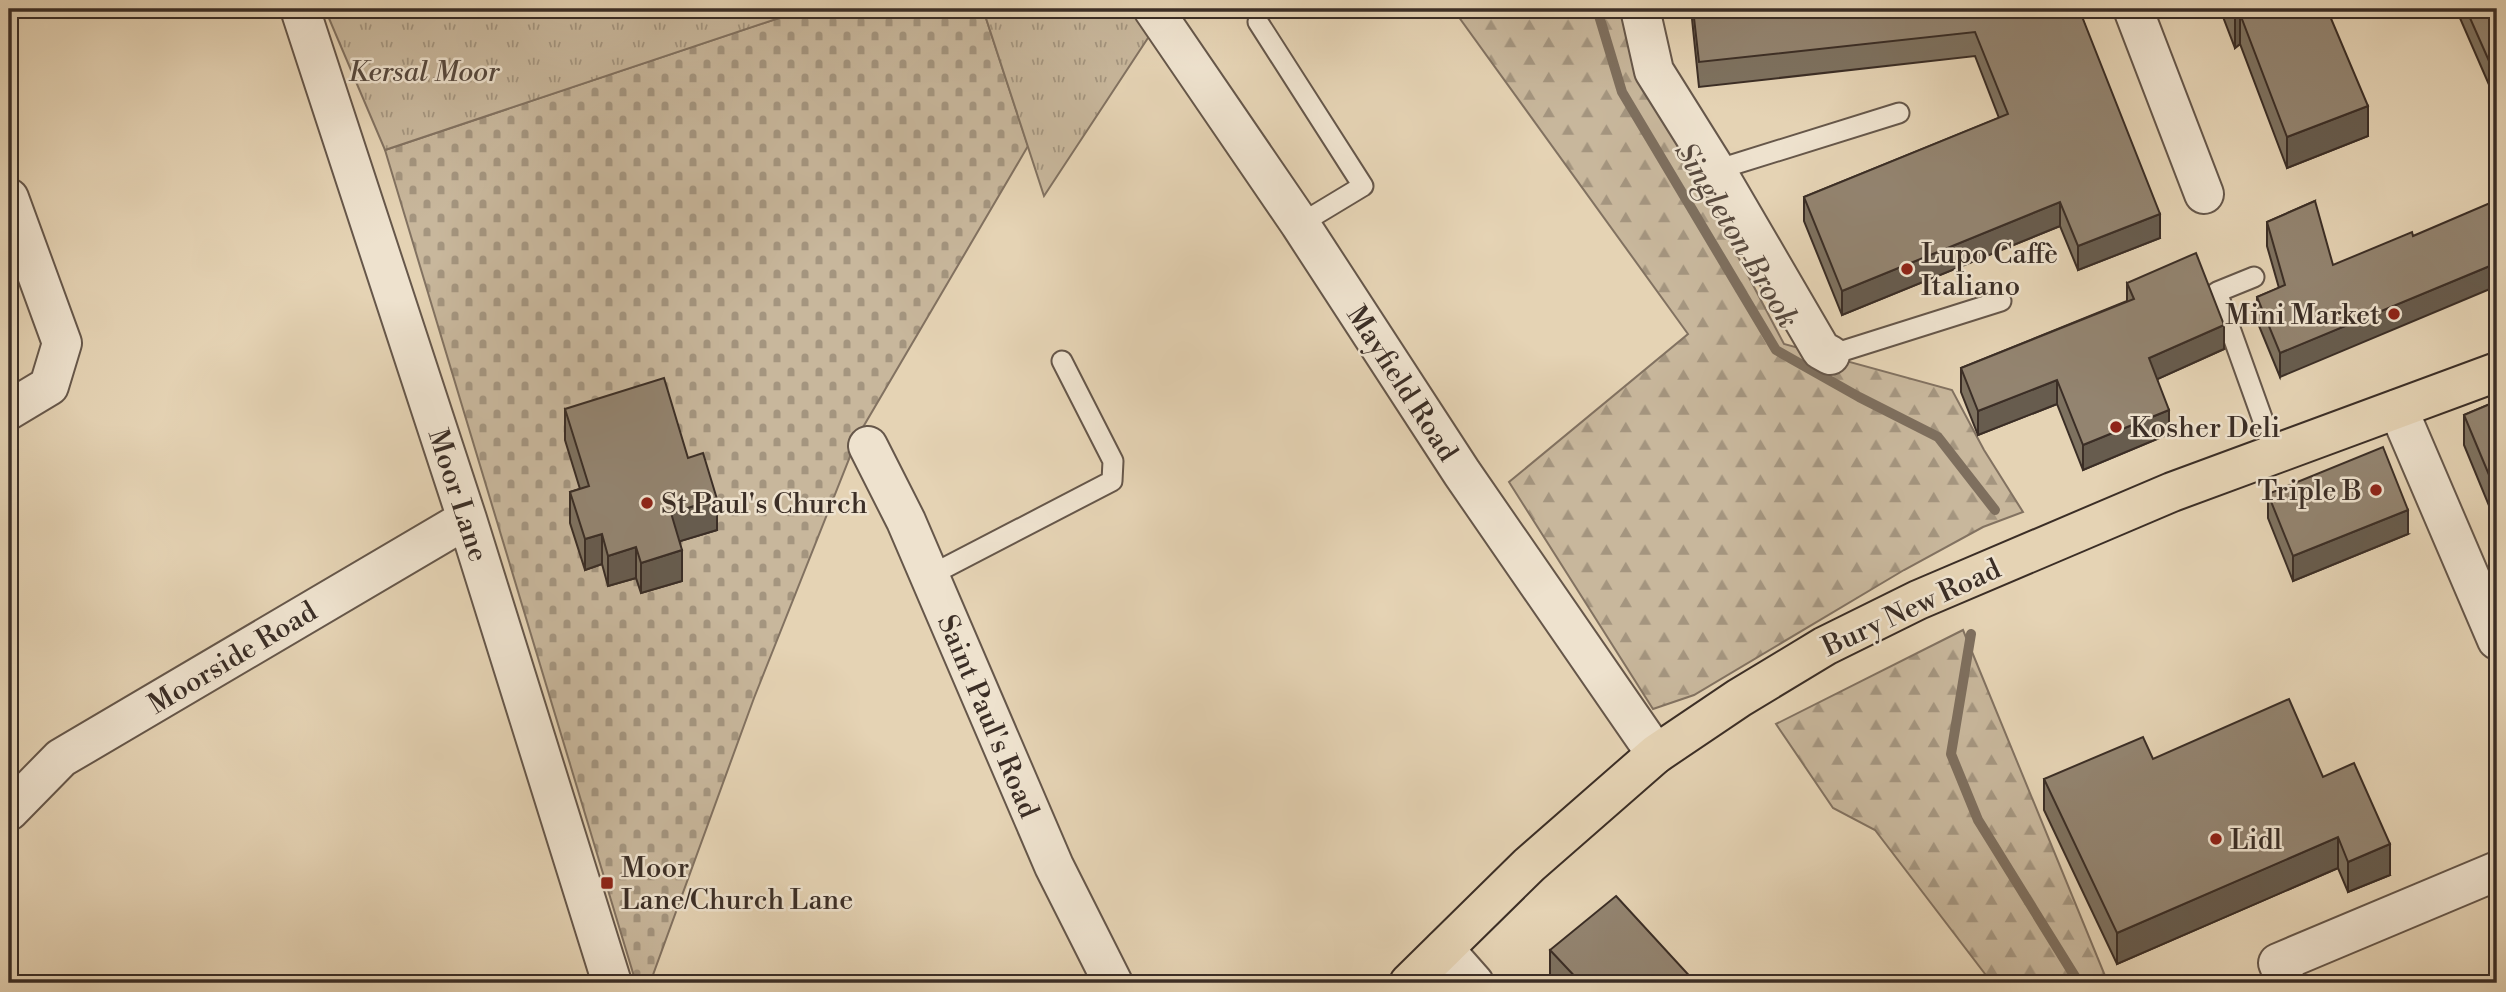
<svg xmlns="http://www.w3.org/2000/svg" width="2506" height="992" font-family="'Libre Bodoni',serif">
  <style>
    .forest { fill: url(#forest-firs); stroke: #827261; stroke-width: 2 }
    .cemetery { fill: url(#cemetery-stones); stroke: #827261; stroke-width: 2 }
    .park { fill: url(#park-tufts); stroke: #827261; stroke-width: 2 }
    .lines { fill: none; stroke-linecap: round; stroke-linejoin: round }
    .stream { stroke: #7e6f5e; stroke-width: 10 }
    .service-casing { stroke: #66574a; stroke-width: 23 }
    .minor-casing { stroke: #66574a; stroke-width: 42 }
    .trunk-casing { stroke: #3b2e26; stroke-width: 42 }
    .service { stroke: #eee2ce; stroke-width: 19 }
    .minor { stroke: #eee2ce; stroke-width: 38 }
    .trunk { stroke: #e5d3b4; stroke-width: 38 }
    .wall { fill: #7e7260; stroke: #3b2e26; stroke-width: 2 }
    .shaded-wall { fill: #675c4e; stroke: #3b2e26; stroke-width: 2 }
    .building { fill: #938470; stroke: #3b2e26; stroke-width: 2 }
    .poi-dot { fill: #8f2418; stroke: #eee2ce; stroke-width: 2.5 }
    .labels { text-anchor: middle; stroke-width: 5; stroke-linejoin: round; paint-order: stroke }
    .park-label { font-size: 28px; font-style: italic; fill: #57493e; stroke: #eee2ce }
    .poi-label { font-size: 28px; fill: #3b2e26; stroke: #eee2ce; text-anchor: start }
    .street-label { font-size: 28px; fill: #3b2e26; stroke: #eee2ce }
    .water-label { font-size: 30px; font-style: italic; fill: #57493e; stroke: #eee2ce }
  </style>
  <defs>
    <pattern id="forest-firs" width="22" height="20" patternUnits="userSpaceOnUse" patternTransform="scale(1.75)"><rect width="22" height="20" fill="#c8b79c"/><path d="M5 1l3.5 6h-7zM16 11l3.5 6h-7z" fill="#a4957f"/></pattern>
    <pattern id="cemetery-stones" width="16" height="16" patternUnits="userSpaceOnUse" patternTransform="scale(1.75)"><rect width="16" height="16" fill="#c8b79c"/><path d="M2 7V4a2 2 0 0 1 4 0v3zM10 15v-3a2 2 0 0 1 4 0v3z" fill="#a4957f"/></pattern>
    <pattern id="park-tufts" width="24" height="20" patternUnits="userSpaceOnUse" patternTransform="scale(1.75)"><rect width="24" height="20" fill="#c8b79c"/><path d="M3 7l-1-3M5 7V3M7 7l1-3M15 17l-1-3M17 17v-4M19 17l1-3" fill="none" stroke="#a4957f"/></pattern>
  </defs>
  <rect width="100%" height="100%" fill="#e5d3b4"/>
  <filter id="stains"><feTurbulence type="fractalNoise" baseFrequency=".00286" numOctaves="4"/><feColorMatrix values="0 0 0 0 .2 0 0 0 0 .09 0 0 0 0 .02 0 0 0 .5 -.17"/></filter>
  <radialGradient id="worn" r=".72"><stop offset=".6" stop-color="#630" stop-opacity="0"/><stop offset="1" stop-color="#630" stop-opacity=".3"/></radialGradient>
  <path class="forest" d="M 1453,9 L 1627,9 L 1645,80 L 1784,344 L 1952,390 L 1984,450 L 2023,512 L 1983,527 L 1904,570 L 1694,695 L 1653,709 L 1509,482 L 1688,334 Z
    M 1963,630 L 2108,983 L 1992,983 L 1875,830 L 1833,808 L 1776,724 Z"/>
  <path class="cemetery" d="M 806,9 L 983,9 L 1028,146 L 859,434 L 754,698 L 650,983 L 636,983 L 385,150 Z"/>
  <path class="park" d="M 325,9 L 806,9 L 385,150 Z
    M 983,9 L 1167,9 L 1044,196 Z"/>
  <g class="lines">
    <path class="stream" d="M 1597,9 L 1622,92 L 1776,350 L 1859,397 L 1938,437 L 1995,510
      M 1971,634 L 1951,754 L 1978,820 L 2079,983"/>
    <g class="service-casing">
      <path id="service" d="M 1258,22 L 1363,186 L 1300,224
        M 1716,170 L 1899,113
        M 2254,277 L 2217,292 L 2275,454
        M 1830,355 L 2001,301
        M 929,576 L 1112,481 L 1113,461 L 1062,361"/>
    </g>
    <g class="minor-casing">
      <path id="minor" d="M 300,9 L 467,519 L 612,983
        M 1153,9 L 1300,224 L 1462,473 L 1656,754
        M 1640,9 L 1654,71 L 1716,170 L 1821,350 L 1830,355
        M 2133,9 L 2204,194
        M 9,198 L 62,343 L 49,386 L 9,410
        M 2398,409 L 2497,640
        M 868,446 L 906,521 L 1054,866 L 1113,983
        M 9,811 L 61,758 L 467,519
        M 1444,949 L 1474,983
        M 2286,983 L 2278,963 L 2497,871"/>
    </g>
    <g class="trunk-casing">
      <path id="trunk" d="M 1409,983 L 1529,865 L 1656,754 L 1739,698 L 1825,646 L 1918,600 L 2172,492 L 2497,372"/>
    </g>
    <use href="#service" class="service"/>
    <use href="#minor" class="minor"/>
    <use href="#trunk" class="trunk"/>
  </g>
  <path class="wall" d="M 1691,9 L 2079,9 L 2160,238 L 2078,270 L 2060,226 L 1842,315 L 1804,221 L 1804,197 L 1999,118 L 1975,56 L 1699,87 Z
    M 2220,9 L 2327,9 L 2368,136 L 2287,168 L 2240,44 L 2235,48 Z
    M 2456,9 L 2497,9 L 2497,103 Z
    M 2315,201 L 2280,377 L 2257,321 L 2257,297 L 2279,288 L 2267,246 L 2267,222 Z
    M 2127,283 L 2224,349 L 2157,379 L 2169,434 L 2083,470 L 2057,404 L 1978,435 L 1961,392 L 1961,368 L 2127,301 Z
    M 2497,401 L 2497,525 L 2464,445 L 2464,415 Z
    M 565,409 L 688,458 L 717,530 L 680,541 L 682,581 L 641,593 L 636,578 L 608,586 L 602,564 L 585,570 L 570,523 L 570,492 L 580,489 L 565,440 Z
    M 2268,494 L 2408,534 L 2293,581 L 2268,518 Z
    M 2153,759 L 2323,777 L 2390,875 L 2348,892 L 2338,868 L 2117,964 L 2044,810 L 2044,779 Z
    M 1550,950 L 1696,983 L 1554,983 L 1550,979 Z"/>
  <path class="shaded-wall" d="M 2240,14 L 2240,44 L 2235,48 L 2235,17 Z
    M 2368,106 L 2368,136 L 2287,168 L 2287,137 Z
    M 2060,202 L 2060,226 L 1842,315 L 1842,291 Z
    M 2160,214 L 2160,238 L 2078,270 L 2078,246 Z
    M 2497,263 L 2497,286 L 2280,377 L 2280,353 Z
    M 2224,325 L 2224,349 L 2149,383 L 2149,358 Z
    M 2057,380 L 2057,404 L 1978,435 L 1978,411 Z
    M 2169,410 L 2169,434 L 2083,470 L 2083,445 Z
    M 717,499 L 717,530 L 671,544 L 671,513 Z
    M 2408,510 L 2408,534 L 2293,581 L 2293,556 Z
    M 602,534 L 602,564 L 585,570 L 585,539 Z
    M 636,547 L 636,578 L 608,586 L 608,556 Z
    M 682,550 L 682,581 L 641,593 L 641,563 Z
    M 2338,837 L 2338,868 L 2117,964 L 2117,933 Z
    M 2390,844 L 2390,875 L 2348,892 L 2348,862 Z"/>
  <path class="building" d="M 1693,9 L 2079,9 L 2160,214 L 2078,246 L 2060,202 L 1842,291 L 1804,197 L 2008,114 L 1975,32 L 1699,62 Z
    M 2232,9 L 2327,9 L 2368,106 L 2287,137 L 2240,14 L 2235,17 Z
    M 2466,9 L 2497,9 L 2497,79 Z
    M 2497,200 L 2497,263 L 2280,353 L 2257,297 L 2285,285 L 2267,222 L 2315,201 L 2333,265 L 2412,232 L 2413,236 Z
    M 2196,253 L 2224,325 L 2149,358 L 2169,410 L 2083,445 L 2057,380 L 1978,411 L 1961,368 L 2134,299 L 2127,283 Z
    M 664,378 L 688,458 L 703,453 L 717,499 L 671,513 L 682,550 L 641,563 L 636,547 L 608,556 L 602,534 L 585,539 L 570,492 L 589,486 L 565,409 Z
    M 2497,401 L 2497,494 L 2464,415 Z
    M 2383,447 L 2408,510 L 2293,556 L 2268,494 Z
    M 2289,699 L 2323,777 L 2354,763 L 2390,844 L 2348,862 L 2338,837 L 2117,933 L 2044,779 L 2143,737 L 2153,759 Z
    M 1616,896 L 1696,983 L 1581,983 L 1550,950 Z"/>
  <g class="poi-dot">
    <circle cx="1907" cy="269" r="7"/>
    <circle cx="2394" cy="314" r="7"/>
    <circle cx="2116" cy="427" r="7"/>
    <circle cx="2376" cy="490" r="7"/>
    <circle cx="647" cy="503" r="7"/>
    <circle cx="2216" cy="839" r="7"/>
    <rect x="600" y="876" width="14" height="14" rx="3.5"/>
  </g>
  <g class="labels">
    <g class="park-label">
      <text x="424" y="81">Kersal Moor</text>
    </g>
    <g class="poi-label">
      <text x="1921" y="263">Lupo Caffè<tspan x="1921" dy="32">Italiano</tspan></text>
      <text x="2380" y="324" text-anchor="end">Mini Market</text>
      <text x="2130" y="437">Kosher Deli</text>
      <text x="2362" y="500" text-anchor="end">Triple B</text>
      <text x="661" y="513">St Paul's Church</text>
      <text x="2230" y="849">Lidl</text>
      <text x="621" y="877">Moor<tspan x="621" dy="32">Lane/Church Lane</tspan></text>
    </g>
    <g class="street-label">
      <text transform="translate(1403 383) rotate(57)" y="10">Mayfield Road</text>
      <text transform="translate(459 495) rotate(72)" y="10">Moor Lane</text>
      <text transform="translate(1911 607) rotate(-25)" y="10">Bury New Road</text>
      <text transform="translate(232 657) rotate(-31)" y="10">Moorside Road</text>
      <text transform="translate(989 716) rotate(67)" y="10">Saint Paul's Road</text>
    </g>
    <g class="water-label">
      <text transform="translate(1737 235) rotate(59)" y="10">Singleton Brook</text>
    </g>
  </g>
  <rect width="2506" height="992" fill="none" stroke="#e5d3b4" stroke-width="35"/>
  <rect x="10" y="10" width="2485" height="971" fill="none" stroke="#3b2e26" stroke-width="3.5"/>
  <rect x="18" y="18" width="2471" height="957" fill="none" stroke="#3b2e26" stroke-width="2"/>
  <rect width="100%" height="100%" filter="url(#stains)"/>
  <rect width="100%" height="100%" fill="url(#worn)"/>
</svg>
